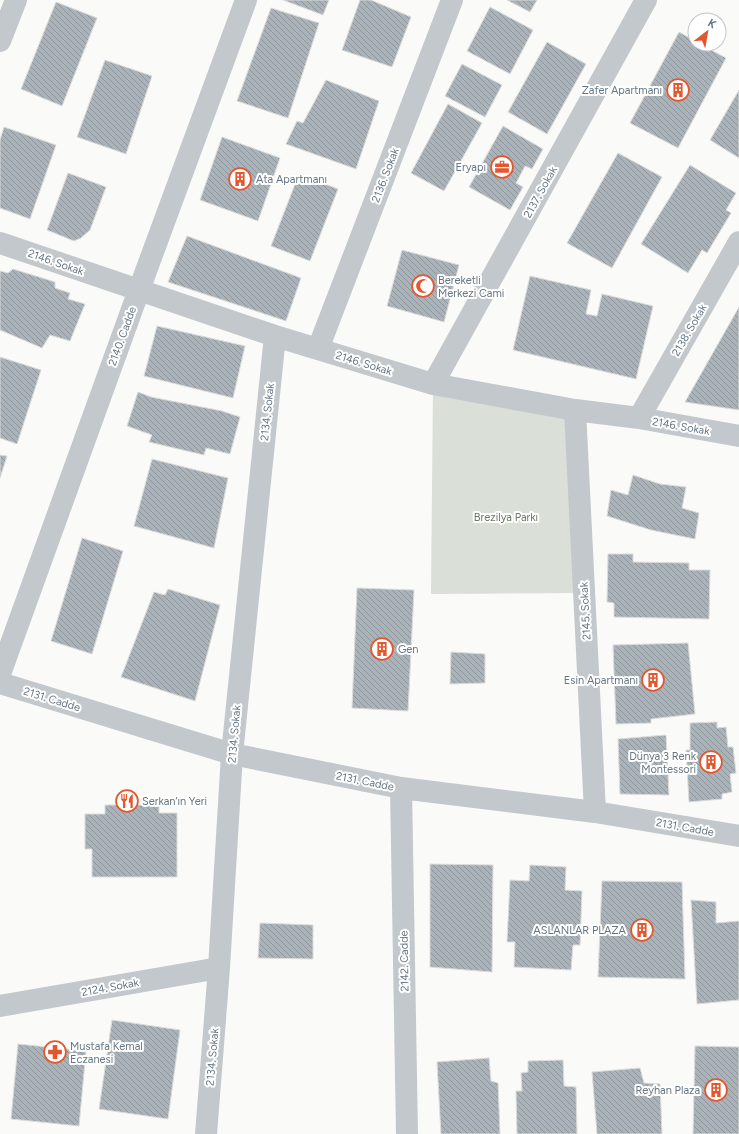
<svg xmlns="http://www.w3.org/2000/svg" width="739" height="1134" font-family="Figtree,sans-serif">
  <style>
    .park { fill: #dadfd7 }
    .building { fill: url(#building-back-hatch); stroke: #dcdcda }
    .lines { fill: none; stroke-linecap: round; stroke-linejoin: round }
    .minor { stroke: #c3c8cc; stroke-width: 22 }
    .labels { text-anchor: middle; stroke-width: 4; stroke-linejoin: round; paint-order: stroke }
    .poi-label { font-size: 11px; fill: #657683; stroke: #fff; text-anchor: end }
    .street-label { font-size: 11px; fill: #657683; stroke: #fff }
    .park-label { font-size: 11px; fill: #687a64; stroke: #fff }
  </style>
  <defs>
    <pattern id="building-back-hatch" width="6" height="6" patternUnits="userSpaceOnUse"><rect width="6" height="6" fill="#aab3b9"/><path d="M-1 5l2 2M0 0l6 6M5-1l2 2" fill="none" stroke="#8e969c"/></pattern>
  </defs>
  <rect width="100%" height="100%" fill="#fafaf8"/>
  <path class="park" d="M 433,384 L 575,410 L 584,593 L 431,594 Z"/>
  <path class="building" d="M 283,0 L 329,0 L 323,15 Z
    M 360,0 L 371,0 L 411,17 L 392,67 L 342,50 Z
    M 507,0 L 537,0 L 530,12 Z
    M 56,2 L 97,18 L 62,106 L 21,89 Z
    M 490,7 L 533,30 L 510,74 L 467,51 Z
    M 271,8 L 319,23 L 288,118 L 237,101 Z
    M 679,32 L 695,41 L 695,44 L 700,44 L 726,58 L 678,148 L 630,123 Z
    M 547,42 L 586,64 L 547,134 L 508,112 Z
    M 105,60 L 152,76 L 126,154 L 77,137 Z
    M 462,64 L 502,85 L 485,117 L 445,96 Z
    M 326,80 L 379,101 L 356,169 L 286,144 L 297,121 L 303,123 Z
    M 739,90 L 739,158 L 710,140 Z
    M 448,104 L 482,123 L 444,191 L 411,173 Z
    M 503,126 L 543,149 L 532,169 L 525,166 L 516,183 L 523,187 L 510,210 L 469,187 Z
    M 4,127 L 56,145 L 30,219 L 0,208 L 0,140 Z
    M 222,137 L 280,158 L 258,221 L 200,200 Z
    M 618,153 L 662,177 L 612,268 L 567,243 Z
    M 690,165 L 736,193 L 726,210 L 731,213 L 707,253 L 702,250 L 688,273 L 641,244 Z
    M 68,173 L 106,187 L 90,230 L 81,238 L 74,241 L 47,230 Z
    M 299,174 L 338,189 L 310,261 L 271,246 Z
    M 187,236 L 301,278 L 286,321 L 168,282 Z
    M 402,250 L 459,265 L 444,322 L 387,306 Z
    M 13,269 L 55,282 L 55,288 L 70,293 L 68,299 L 85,304 L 70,341 L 50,335 L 42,348 L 0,330 L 0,271 L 8,273 Z
    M 530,276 L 591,290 L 586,314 L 597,316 L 602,294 L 653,306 L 636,379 L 513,350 Z
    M 739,307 L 739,410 L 685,402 Z
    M 157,326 L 245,346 L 233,398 L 144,376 Z
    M 0,357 L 41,370 L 17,444 L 0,438 Z
    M 138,392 L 151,397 L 222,411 L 240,417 L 230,454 L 206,448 L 204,455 L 149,442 L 152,435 L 127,426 Z
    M 0,455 L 7,456 L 0,478 Z
    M 152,459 L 228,478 L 214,548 L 134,526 Z
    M 633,475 L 660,484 L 686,487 L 682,508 L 699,513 L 695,539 L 651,530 L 607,516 L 611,490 L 628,495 Z
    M 82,538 L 123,551 L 92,654 L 51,641 Z
    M 608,554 L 633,554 L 633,562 L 689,563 L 689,570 L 710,570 L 709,619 L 614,617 L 614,603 L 607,602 Z
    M 357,588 L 414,590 L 408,711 L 352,708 Z
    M 168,589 L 220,605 L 195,701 L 121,677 L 154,592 L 165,595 Z
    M 688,643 L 695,714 L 651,719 L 651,723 L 616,724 L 613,645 Z
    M 451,652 L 485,654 L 485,683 L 450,684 Z
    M 717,722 L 717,728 L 726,727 L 728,747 L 733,747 L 736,773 L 730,774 L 732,792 L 722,794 L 722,799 L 689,802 L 686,750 L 690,750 L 690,723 Z
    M 666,735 L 669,795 L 620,794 L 618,739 Z
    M 105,805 L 159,805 L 159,813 L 177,813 L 177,877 L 92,877 L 92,849 L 85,849 L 85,814 L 105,814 Z
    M 430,864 L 493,865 L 492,972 L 430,967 Z
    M 530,865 L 566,867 L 565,890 L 582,891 L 580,945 L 573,945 L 571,970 L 514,967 L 515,942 L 507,942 L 510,880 L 529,881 Z
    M 602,881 L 682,882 L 685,979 L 598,977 Z
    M 691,900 L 716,902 L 716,923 L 739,921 L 739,1000 L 697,1004 Z
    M 260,923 L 313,925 L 313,959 L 258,958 Z
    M 112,1020 L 180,1030 L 168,1119 L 99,1109 Z
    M 18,1044 L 86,1051 L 79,1126 L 11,1119 Z
    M 695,1046 L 739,1047 L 739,1134 L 693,1134 Z
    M 489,1058 L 491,1081 L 498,1083 L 500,1134 L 441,1134 L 437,1062 Z
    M 563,1060 L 564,1086 L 576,1087 L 577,1134 L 517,1134 L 516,1091 L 522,1091 L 521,1073 L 528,1072 L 528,1061 Z
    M 640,1068 L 644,1083 L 660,1084 L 662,1134 L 597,1134 L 592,1072 Z"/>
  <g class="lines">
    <path class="minor" d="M 0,41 L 16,0
      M 0,243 L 275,336 L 433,384 L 575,410 L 639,418 L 739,436
      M 318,349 L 452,0
      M 433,384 L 646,0
      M 575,410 L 595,812
      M 639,418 L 739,242
      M 0,674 L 139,290 L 246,0
      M 0,683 L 232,754 L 401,788 L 595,812 L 739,836
      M 401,788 L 407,1134
      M 0,1006 L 219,968
      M 206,1134 L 219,968 L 232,754 L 275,336"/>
  </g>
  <defs>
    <g id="building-ring" transform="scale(1.15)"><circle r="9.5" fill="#fff" stroke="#e4572e" stroke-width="1.5"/><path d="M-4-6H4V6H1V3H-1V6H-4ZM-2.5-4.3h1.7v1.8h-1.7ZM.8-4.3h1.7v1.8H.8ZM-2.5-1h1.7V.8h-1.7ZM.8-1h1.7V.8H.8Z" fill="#e4572e"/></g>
    <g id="office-ring" transform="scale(1.15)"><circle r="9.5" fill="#fff" stroke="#e4572e" stroke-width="1.5"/><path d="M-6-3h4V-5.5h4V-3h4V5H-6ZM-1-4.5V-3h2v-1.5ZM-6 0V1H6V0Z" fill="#e4572e"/></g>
    <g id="mosque-ring" transform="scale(1.15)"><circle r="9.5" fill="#fff" stroke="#e4572e" stroke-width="1.5"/><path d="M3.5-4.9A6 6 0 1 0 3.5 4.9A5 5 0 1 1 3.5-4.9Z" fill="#e4572e"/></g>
    <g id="restaurant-ring" transform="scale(1.15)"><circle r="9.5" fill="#fff" stroke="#e4572e" stroke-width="1.5"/><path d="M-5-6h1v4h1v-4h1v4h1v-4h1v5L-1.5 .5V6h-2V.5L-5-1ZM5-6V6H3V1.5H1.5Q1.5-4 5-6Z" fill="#e4572e"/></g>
    <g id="pharmacy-ring" transform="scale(1.15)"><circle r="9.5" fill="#fff" stroke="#e4572e" stroke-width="1.5"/><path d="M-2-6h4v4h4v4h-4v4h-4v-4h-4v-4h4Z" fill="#e4572e"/></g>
  </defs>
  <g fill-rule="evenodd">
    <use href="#building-ring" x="678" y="90"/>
    <use href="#office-ring" x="502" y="167"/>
    <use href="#building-ring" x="240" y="179"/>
    <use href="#mosque-ring" x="423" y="286"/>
    <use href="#building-ring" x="382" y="649"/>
    <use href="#building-ring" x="653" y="680"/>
    <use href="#building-ring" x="711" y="762"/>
    <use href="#restaurant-ring" x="127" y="801"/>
    <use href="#building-ring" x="642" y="930"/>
    <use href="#pharmacy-ring" x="55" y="1052"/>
    <use href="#building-ring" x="716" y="1090"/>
  </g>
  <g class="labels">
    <g class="poi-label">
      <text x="662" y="94">Zafer Apartmanı</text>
      <text x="486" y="171">Eryapı</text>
      <text x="256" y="183" text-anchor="start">Ata Apartmanı</text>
      <text x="438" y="284" text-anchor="start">Bereketli<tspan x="438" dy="13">Merkezi Cami</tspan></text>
      <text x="398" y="653" text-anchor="start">Gen</text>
      <text x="638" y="684">Esin Apartmanı</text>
      <text x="696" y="760">Dünya 3 Renk<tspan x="696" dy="13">Montessori</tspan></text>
      <text x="142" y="805" text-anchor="start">Serkan’ın Yeri</text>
      <text x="626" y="934">ASLANLAR PLAZA</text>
      <text x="70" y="1050" text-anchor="start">Mustafa Kemal<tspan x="70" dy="13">Eczanesi</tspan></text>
      <text x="700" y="1094">Reyhan Plaza</text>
    </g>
    <g class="street-label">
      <text transform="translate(385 175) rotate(-69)" y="4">2136. Sokak</text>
      <text transform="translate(540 192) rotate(-61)" y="4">2137. Sokak</text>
      <text transform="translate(56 262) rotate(19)" y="4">2146. Sokak</text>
      <text transform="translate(689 330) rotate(-60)" y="4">2138. Sokak</text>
      <text transform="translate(122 336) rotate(-70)" y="4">2140. Cadde</text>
      <text transform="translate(364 363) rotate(17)" y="4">2146. Sokak</text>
      <text transform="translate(267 412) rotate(-84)" y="4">2134. Sokak</text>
      <text transform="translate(681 426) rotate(10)" y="4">2146. Sokak</text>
      <text transform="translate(585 611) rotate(-93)" y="4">2145. Sokak</text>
      <text transform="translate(52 699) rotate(17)" y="4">2131. Cadde</text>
      <text transform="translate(234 734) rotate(-85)" y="4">2134. Sokak</text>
      <text transform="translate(365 781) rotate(11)" y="4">2131. Cadde</text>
      <text transform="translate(685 827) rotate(10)" y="4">2131. Cadde</text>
      <text transform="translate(404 961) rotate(-91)" y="4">2142. Cadde</text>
      <text transform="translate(110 987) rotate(-10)" y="4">2124. Sokak</text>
      <text transform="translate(212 1057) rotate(-85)" y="4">2134. Sokak</text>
    </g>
    <g class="park-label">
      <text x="506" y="521">Brezilya Parkı</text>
    </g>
  </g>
  <g transform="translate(707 32) rotate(31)"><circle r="19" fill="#ffffff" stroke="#c1c8cd"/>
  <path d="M0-3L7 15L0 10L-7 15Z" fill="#e4572e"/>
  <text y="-6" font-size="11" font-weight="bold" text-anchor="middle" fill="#657683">K</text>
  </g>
</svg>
